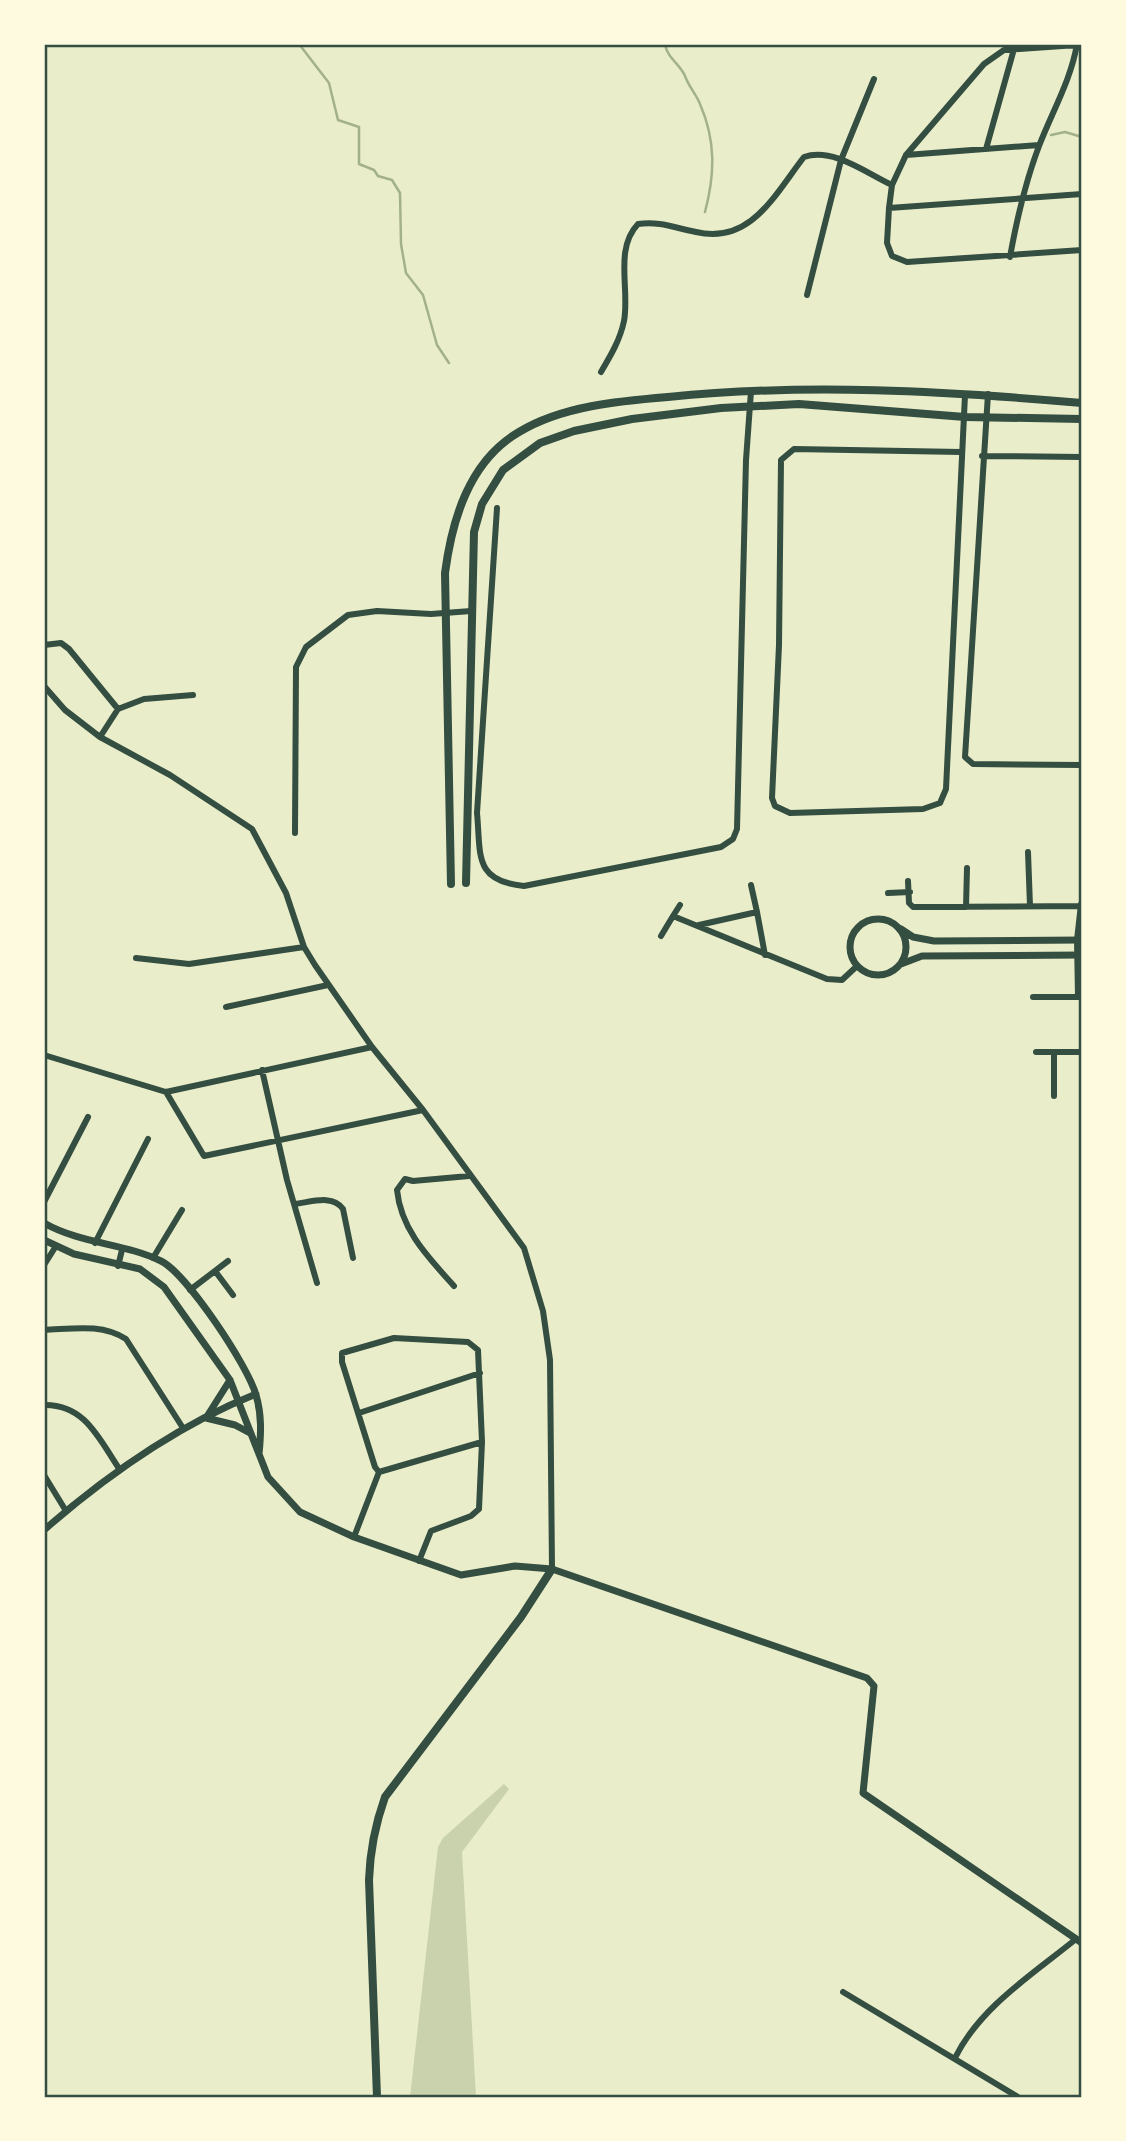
<svg xmlns="http://www.w3.org/2000/svg" width="1126" height="2141" font-family="Quicksand,sans-serif">
  <style>
    .green { fill: #cad2ad }
    .lines { fill: none; stroke-linecap: round; stroke-linejoin: round }
    .stream { stroke: #a3b18a; stroke-width: 2.5 }
    .minor { stroke: #344e41; stroke-width: 6 }
    .tertiary { stroke: #344e41; stroke-width: 7 }
    .secondary { stroke: #344e41; stroke-width: 8 }
    .neatline { fill: none; stroke: #344e41; stroke-width: 2.5 }
  </style>
  <rect width="100%" height="100%" fill="#e9edc9"/>
  <path class="green" d="M 504,1784 L 509,1789 L 462,1852 L 476,2097 L 410,2097 L 438,1847 L 443,1838 Z"/>
  <g class="lines">
    <path class="stream" d="M 299,44 L 329,83 L 338,120 L 359,127 L 359,164 L 374,170 L 378,176 L 392,180 L 400,193 L 401,244 L 406,273 L 423,295 L 437,345 L 449,363
      M 665,44 C 667,58 680,64 685,76 C 689,87 696,94 700,104 C 716,141 715,174 705,212
      M 1051,135 L 1065,132 L 1082,137"/>
    <path class="minor" d="M 1077,45 L 1004,50 L 984,64 L 906,155 L 892,185 L 889,208 L 887,243 L 892,256 L 907,262 L 1082,250
      M 986,149 L 1014,49
      M 906,155 L 1039,145
      M 889,208 L 1082,194
      M 1010,257 C 1017,218 1025,183 1039,146 C 1052,112 1071,80 1077,44
      M 807,295 L 841,160 L 874,79
      M 601,372 C 611,355 620,340 624,321 C 630,290 614,249 638,224 C 660,221 675,228 696,232 C 751,245 775,194 804,157 C 833,147 866,173 892,185
      M 988,394 L 965,757 L 973,764 L 1082,765
      M 961,452 L 794,449 L 781,460 L 779,645 L 772,798 L 775,806 L 790,813 L 923,809 L 940,803 L 946,789 L 965,395
      M 982,456 L 1082,457
      M 497,508 L 477,813 C 481,854 473,881 524,886 L 721,847 L 733,839 L 737,829 L 746,460 L 751,391
      M 44,645 L 61,643 L 69,649 L 118,709
      M 44,686 L 65,710 L 100,737 L 170,775 L 252,829 L 286,893 L 304,947 L 315,965 L 372,1047 L 423,1110 L 524,1248 L 543,1311 L 550,1360 L 552,1569
      M 100,737 L 118,709 L 144,699 L 193,695
      M 295,833 L 296,667 L 306,647 L 348,615 L 377,611 L 431,614 L 471,611
      M 1028,852 L 1030,906
      M 908,881 L 909,903 L 913,907 L 1082,906
      M 751,885 L 757,912
      M 888,893 L 910,892
      M 966,907 L 967,868
      M 673,916 L 680,905
      M 699,925 L 757,912 L 765,955
      M 661,936 L 673,916 L 827,979 L 842,980 L 857,966
      M 136,958 L 189,964 L 304,947
      M 1033,997 L 1080,997
      M 1078,997 L 1077,940 L 1081,904
      M 226,1007 L 328,985
      M 1036,1052 L 1082,1052
      M 44,1055 L 166,1092 L 372,1047
      M 262,1070 L 287,1180 L 317,1283
      M 166,1092 L 204,1156 L 423,1110
      M 1054,1096 L 1054,1052
      M 44,1202 L 88,1117
      M 295,1204 C 311,1202 333,1194 343,1209 L 353,1258
      M 95,1243 L 148,1139
      M 153,1258 L 182,1210
      M 44,1265 L 56,1246
      M 118,1266 L 122,1250
      M 215,1271 L 233,1295
      M 454,1286 C 428,1257 401,1230 397,1190 L 405,1179 L 413,1181 L 469,1176
      M 190,1290 L 228,1261
      M 44,1330 C 72,1329 101,1323 126,1339 L 183,1428
      M 44,1405 C 85,1404 99,1439 120,1470
      M 359,1413 L 480,1373
      M 379,1472 L 375,1467 L 342,1362 L 342,1353 L 394,1338 L 468,1342 L 478,1350 L 482,1442 L 479,1509 L 471,1516 L 431,1531 L 419,1561
      M 379,1472 L 482,1442
      M 44,1475 L 66,1511
      M 354,1537 L 379,1472
      M 843,1992 L 1018,2097
      M 955,2058 C 980,2007 1033,1974 1076,1939"/>
    <path class="tertiary" d="M850 947a28 28 0 1 1 56 0a28 28 0 1 1-56 0Z
      M 901,929 L 913,937 L 934,941 L 1082,940
      M 901,964 L 922,956 L 1082,955
      M 44,1223 C 81,1244 124,1243 161,1261 C 187,1274 248,1366 256,1395 C 262,1415 261,1434 259,1454
      M 44,1240 L 74,1254 L 140,1269 L 164,1287 L 230,1380 L 268,1477 L 300,1512 L 354,1537 L 461,1575 L 515,1566 L 552,1569 L 867,1678 L 874,1686 L 863,1793 L 1082,1943
      M 230,1380 L 206,1418 L 235,1425 L 250,1433
      M 44,1530 C 107,1475 178,1425 256,1394"/>
    <path class="secondary" d="M 466,883 L 474,532 L 482,504 L 503,470 L 540,443 L 574,431 L 632,419 L 721,408 L 799,404 L 965,417 L 1082,419
      M 451,884 L 445,573 C 452,520 469,461 519,432 C 562,406 619,401 668,397 C 806,383 945,391 1082,403
      M 377,2097 L 369,1880 C 370,1850 375,1825 385,1797 L 521,1617 L 552,1569"/>
  </g>
  <rect width="1126" height="2141" fill="none" stroke="#fefae0" stroke-width="91"/>
  <rect x="46" y="46" width="1034" height="2050" class="neatline"/>
</svg>
